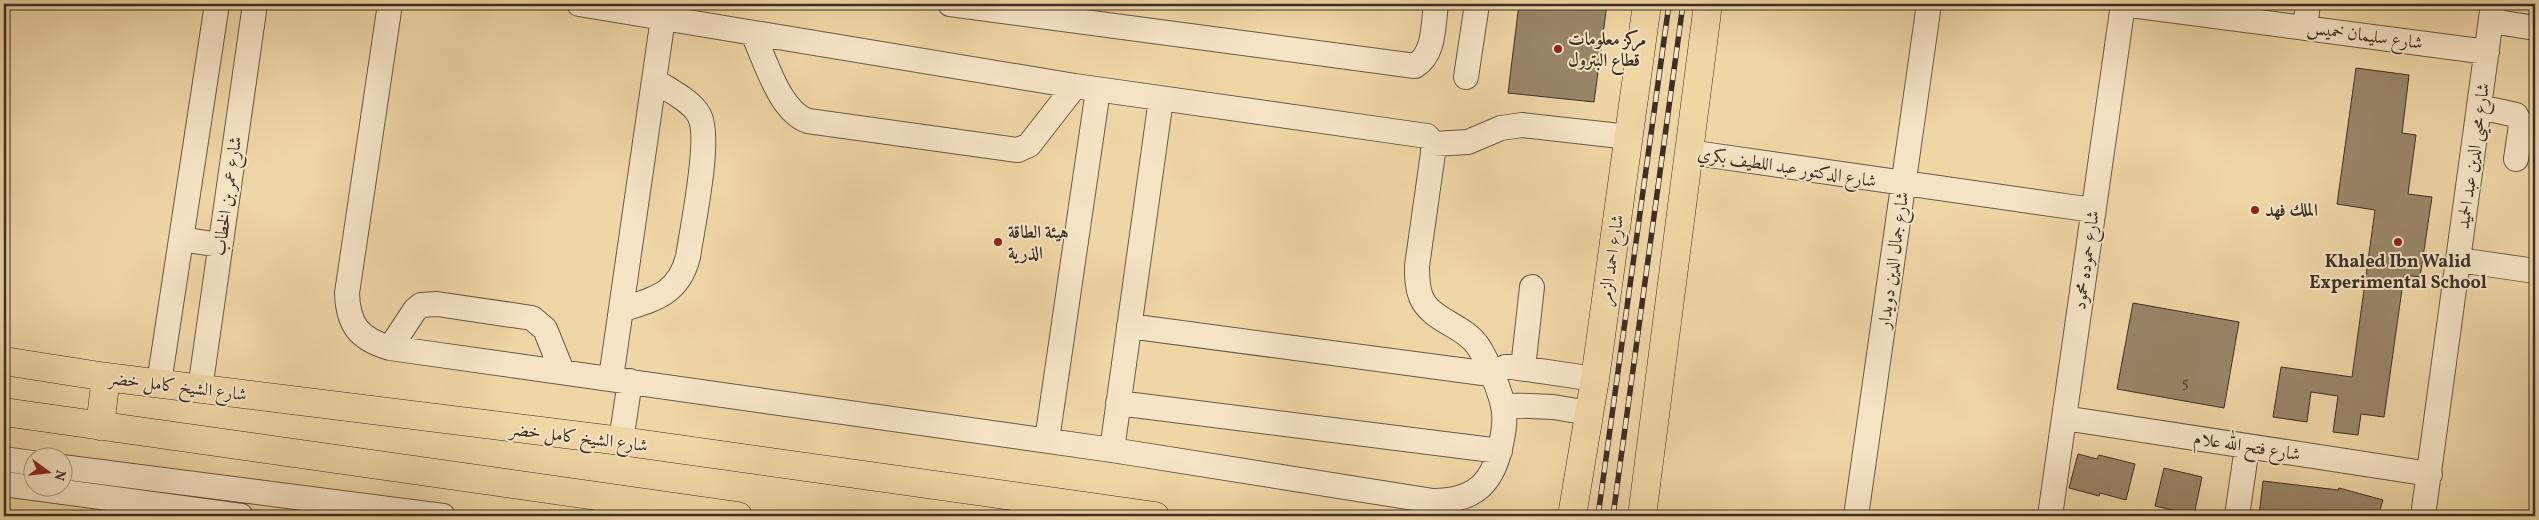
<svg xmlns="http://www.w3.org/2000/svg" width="2539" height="520" font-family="Vollkorn,Amiri,serif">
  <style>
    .building { fill: #998668; stroke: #3c2f26 }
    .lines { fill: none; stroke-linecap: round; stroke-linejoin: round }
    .minor-casing { stroke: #695946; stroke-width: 26 }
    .major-casing { stroke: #3c2f26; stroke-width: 29 }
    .minor { stroke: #f5e4c4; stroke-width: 24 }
    .major { stroke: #efd6a5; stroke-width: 28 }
    .rail-casing { stroke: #3c2f26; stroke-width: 5.5 }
    .rail { stroke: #f5e4c4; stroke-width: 4; stroke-dasharray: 11; stroke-linecap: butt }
    .poi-dot { fill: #8f2418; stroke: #f5e4c4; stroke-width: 2 }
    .labels { text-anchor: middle; stroke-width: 4; stroke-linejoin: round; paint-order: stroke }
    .number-label { font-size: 15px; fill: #534536 }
    .street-label { font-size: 18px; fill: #3c2f26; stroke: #f5e4c4 }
    .poi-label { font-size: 18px; font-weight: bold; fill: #3c2f26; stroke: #f5e4c4; text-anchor: start }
  </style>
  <rect width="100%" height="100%" fill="#efd6a5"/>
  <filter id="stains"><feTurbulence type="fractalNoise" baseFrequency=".004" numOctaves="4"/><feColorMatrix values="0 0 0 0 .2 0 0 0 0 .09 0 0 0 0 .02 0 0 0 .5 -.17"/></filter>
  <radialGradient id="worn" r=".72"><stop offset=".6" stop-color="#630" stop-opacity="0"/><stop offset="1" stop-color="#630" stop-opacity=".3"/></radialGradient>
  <path class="building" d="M 1519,4 L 1607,4 L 1594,102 L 1508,93 Z
    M 2356,68 L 2409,75 L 2402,133 L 2416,135 L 2408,194 L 2432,197 L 2420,277 L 2404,275 L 2384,417 L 2361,414 L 2358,435 L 2333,432 L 2338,396 L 2311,392 L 2307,422 L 2273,417 L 2281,367 L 2352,377 L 2375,210 L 2337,204 Z
    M 2133,303 L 2239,322 L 2224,408 L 2117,389 Z
    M 2078,454 L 2097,459 L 2099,455 L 2135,464 L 2126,500 L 2100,493 L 2099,496 L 2069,488 Z
    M 2164,468 L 2202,477 L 2194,515 L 2155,506 Z
    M 2263,481 L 2338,490 L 2339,488 L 2383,500 L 2378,516 L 2259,516 Z"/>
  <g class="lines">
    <g class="minor-casing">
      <path id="minor" d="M 390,4 L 347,293 C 348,325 359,339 390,348 L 1112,450 L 1433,501 C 1474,501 1493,484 1501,444 C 1504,431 1506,419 1503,406 C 1500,390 1487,360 1478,346 C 1464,325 1431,321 1421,297 C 1417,287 1417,276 1417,266 L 1433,153 L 1433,144 L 1427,136 L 1075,86 L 579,4
        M 950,4 L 1415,66 C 1435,54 1433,25 1436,4
        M 2491,21 L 2535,28
        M 2305,27 L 2308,4
        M 753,34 C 766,61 779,111 808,121 L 1018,150 L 1029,145 L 1075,86
        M 1466,77 L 1477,4
        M 2480,107 L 2516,115 L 2521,125 L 2516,159
        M 1433,144 L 1468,142 L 1501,128 L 1522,125 L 1629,137
        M 1688,152 L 2093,210
        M 181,239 L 220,245
        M 2459,260 L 2535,271
        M 621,310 C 654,299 678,295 688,257 C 692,228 712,137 699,115 C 691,100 668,90 654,80
        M 1129,326 L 1490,374 L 1505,367 L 1512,367 L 1595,379
        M 390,348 L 415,310 L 421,305 L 437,304 L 532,318 L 545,329 L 562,371
        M 1523,368 L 1532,287
        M 611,378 L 663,18
        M 159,383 L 217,4
        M 200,389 L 255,4
        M 1118,403 L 1500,451
        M 1503,405 L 1553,407 L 1590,413
        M 2064,418 L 2430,474
        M 1047,440 L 1098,90
        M 621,441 L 630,381
        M 1112,450 L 1161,99
        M 4,459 L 32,463
        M 62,467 L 443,516
        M 4,484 L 241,516
        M 1856,516 L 1929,4
        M 2050,516 L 2123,4 L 2487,52
        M 2237,516 L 2247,447
        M 2423,516 L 2493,4"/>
    </g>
    <g class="major-casing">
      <path id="major" d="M 4,361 L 106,377 L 621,441 L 1155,516
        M 4,412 L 738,516
        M 100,426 L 106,377
        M 1572,516 L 1595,379 L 1647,4
        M 1642,516 L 1708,4"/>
    </g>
    <use href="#minor" class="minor"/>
    <use href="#major" class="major"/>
    <g class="rail-casing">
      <path id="rail" d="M 1598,516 L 1669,4
        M 1613,516 L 1683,4"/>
    </g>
    <use href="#rail" class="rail"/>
  </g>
  <g class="poi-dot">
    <circle cx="1558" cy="49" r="5"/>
    <circle cx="2255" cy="210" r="5"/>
    <circle cx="998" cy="242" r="5"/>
    <circle cx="2398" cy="242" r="5"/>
  </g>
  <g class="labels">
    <g class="number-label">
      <text x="2185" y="387">5</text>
    </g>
    <g class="street-label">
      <text transform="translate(2365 35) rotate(8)" y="6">شارع سليمان خميس</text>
      <text transform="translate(2473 156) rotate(-82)" y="6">شارع محيى الدين عبد الحميد</text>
      <text transform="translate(1787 167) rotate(9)" y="6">شارع الدكتور عبد اللطيف بكري</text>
      <text transform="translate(227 196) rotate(-82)" y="6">شارع عمر بن الخطاب</text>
      <text transform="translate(1611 260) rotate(-82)" y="6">شارع احمد الزمر</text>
      <text transform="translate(1893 260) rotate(-82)" y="6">شارع جمال الدين دويدار</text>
      <text transform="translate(2086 260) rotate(-82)" y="6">شارع حموده محمود</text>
      <text transform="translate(178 386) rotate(7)" y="6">شارع الشيخ كامل خضر</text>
      <text transform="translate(579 437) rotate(7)" y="6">شارع الشيخ كامل خضر</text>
      <text transform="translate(2247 446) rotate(9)" y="6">شارع فتح الله علام</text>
    </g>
    <g class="poi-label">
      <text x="1568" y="45">مركز معلومات<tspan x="1568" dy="21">قطاع البترول</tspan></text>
      <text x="2265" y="216">الملك فهد</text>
      <text x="1008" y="238">هيئة الطاقة<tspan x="1008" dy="21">الذرية</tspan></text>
      <text x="2398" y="267" text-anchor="middle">Khaled Ibn Walid<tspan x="2398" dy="21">Experimental School</tspan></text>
    </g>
  </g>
  <rect width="2539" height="520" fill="none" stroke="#efd6a5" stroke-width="20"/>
  <rect x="5" y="5" width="2529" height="510" fill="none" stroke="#3c2f26" stroke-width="2.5"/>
  <rect x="10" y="10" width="2519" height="500" fill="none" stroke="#3c2f26"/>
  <g transform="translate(48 472) rotate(105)"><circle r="24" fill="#f5e4c4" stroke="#ab9c85"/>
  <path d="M0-4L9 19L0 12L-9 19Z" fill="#8f2418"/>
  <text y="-8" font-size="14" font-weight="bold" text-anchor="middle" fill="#3c2f26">N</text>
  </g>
  <rect width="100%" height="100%" filter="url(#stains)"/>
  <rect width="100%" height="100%" fill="url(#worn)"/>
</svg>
